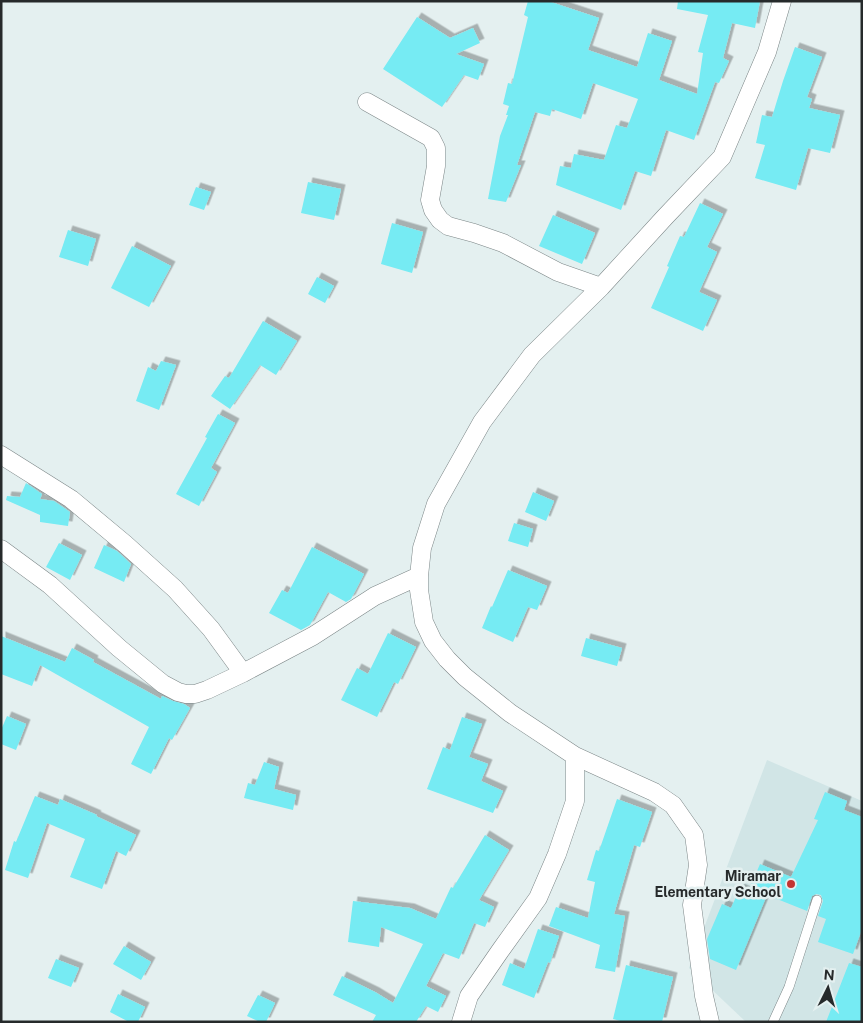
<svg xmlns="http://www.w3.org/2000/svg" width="863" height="1023" font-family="'Public Sans',sans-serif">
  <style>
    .built { fill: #d1e5e6 }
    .building { fill: #76ebf3; filter: url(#shadow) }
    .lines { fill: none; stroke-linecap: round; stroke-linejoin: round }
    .service-casing { stroke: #7c8687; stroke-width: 10 }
    .minor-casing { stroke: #7c8687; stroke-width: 19 }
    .service { stroke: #fff; stroke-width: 9 }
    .minor { stroke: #fff; stroke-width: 18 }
    .poi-dot { fill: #c33431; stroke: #e4f0f0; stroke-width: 2 }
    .labels { text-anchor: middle; stroke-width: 5; stroke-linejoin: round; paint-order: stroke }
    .poi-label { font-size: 14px; font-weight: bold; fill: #262a2b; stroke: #e4f0f0; text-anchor: end }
  </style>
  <defs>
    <filter id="shadow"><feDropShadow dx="4.5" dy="-4.5" stdDeviation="0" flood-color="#0004"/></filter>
  </defs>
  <rect width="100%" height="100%" fill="#e4f0f0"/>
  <path class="built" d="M 767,760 L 862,801 L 862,1022 L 746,1022 L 689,968 Z"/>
  <path class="building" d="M 528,1 L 548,1 L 599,18 L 588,50 L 637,67 L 648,33 L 672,41 L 659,80 L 697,94 L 703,53 L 698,52 L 708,15 L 677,9 L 678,1 L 760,1 L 755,28 L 732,23 L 723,58 L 729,61 L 719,83 L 715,82 L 694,140 L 666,130 L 651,176 L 635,171 L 621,210 L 556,185 L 560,166 L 571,168 L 574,154 L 604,160 L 616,125 L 627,128 L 638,99 L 593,83 L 581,119 L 552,109 L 550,116 L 535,112 L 517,165 L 521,165 L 506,202 L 488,199 L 500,136 L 508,115 L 506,115 L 509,106 L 503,104 L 508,83 L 512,84 L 528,17 L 524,15 Z
    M 417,17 L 450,38 L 473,28 L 480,43 L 456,54 L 484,64 L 478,80 L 464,75 L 442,107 L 383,69 Z
    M 795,47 L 822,57 L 807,97 L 812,99 L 809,108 L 840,115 L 830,153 L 808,148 L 796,190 L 755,178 L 765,145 L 756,143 L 762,115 L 772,117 L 783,81 Z
    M 308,182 L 341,189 L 334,220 L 301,213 Z
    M 196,187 L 211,192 L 204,210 L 189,205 Z
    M 700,203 L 723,214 L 707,247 L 717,252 L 699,292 L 717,300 L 703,331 L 651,308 L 669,267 L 667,266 L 680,236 L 684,237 Z
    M 553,215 L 595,233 L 582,264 L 539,246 Z
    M 392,223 L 423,232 L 412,273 L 381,264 Z
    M 68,230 L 96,239 L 88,266 L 59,257 Z
    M 132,246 L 171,266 L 149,307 L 111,288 Z
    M 317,277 L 334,286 L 325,303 L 308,294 Z
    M 263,321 L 297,341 L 276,375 L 260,365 L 230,409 L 211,396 L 225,376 L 229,378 Z
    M 161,361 L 176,365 L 159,410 L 136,401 L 148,367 L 156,371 Z
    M 218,414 L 235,423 L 211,468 L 217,472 L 199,506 L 176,494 L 207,438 L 205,437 Z
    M 26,483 L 42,494 L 40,499 L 54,501 L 70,512 L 68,526 L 40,522 L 40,515 L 6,500 L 7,496 L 20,497 Z
    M 533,492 L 554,501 L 546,521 L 525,512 Z
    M 514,523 L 533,529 L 528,547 L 508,541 Z
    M 59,543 L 82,555 L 70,580 L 46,567 Z
    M 104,545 L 117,551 L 131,564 L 124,582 L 94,568 Z
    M 312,547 L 364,574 L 351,599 L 346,602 L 328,592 L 310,625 L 301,630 L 269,613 L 282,590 L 288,593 Z
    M 508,570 L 547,586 L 537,610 L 528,607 L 513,642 L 482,628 L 491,606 L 492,607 Z
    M 388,633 L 416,647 L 398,684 L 394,682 L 377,717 L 341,700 L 357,668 L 368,674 Z
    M 1,636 L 65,662 L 72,648 L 94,660 L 93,662 L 161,699 L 162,696 L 173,701 L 184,704 L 190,708 L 172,740 L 169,738 L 151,774 L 131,764 L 149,727 L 40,665 L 32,686 L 1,674 Z
    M 586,638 L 622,648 L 617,666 L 581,656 Z
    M 7,716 L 26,724 L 16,750 L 1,744 L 1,730 Z
    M 462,717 L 482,724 L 469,757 L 488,764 L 481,781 L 503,791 L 493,813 L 427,789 L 443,747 L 450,750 Z
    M 264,762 L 279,767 L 274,789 L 296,795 L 293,810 L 244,798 L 248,783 L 255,785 Z
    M 825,792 L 847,801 L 844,810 L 862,817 L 862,929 L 853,954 L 818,942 L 826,919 L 818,916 L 823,901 L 821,895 L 816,894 L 812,896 L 807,911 L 767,895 L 736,970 L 710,959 L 707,939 L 722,904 L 731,908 L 740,888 L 748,892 L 760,864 L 791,877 L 818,820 L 814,819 Z
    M 35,796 L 58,805 L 60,799 L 97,815 L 96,816 L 136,835 L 126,856 L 116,851 L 102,889 L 70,877 L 85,839 L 47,823 L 28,878 L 5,870 L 14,841 L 16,842 Z
    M 617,799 L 652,812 L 640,847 L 634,845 L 614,914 L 625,916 L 615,972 L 595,968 L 600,945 L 549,926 L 556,907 L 588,918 L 595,882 L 587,880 L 596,850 L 599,851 Z
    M 485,835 L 509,850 L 479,900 L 494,907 L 485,927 L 474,923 L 459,959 L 443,953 L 426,986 L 446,996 L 438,1012 L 426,1006 L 416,1022 L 372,1022 L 376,1015 L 333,995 L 342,976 L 375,992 L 393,1003 L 423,944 L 381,927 L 379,947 L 348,942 L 353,901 L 410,908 L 436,919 L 451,887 L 453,888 Z
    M 538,929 L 559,936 L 550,963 L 548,962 L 534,998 L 502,985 L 510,963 L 524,969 Z
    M 124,946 L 151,962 L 141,980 L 113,964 Z
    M 56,959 L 79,968 L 71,987 L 48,978 Z
    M 849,963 L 862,967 L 862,1022 L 826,1022 Z
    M 626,965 L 673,977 L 662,1022 L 624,1022 L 613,1019 Z
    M 118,994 L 145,1007 L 138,1022 L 129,1022 L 110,1012 Z
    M 258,995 L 275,1003 L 266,1022 L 260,1022 L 247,1016 Z"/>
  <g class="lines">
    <g class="service-casing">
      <path id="service" d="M 773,1022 L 789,987 L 817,900"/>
    </g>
    <g class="minor-casing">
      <path id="minor" d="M 367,102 L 431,138 L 436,148 L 436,166 L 430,200 L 433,210 L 440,220 L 448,226 L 474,233 L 503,243 L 558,272 L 601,287
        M 1,455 L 71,499 L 125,544 L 175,589 L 211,629 L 243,673
        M 1,549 L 50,585 L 119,648 L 163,684 L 178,692 L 186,694 L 195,694 L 207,690 L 243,673 L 313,636 L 375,596 L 419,576
        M 461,1022 L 469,996 L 500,951 L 538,898 L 557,854 L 575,801 L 575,756
        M 710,1022 L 704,996 L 692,905 L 698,865 L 694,835 L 673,805 L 654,792 L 575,756 L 510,713 L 465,677 L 447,659 L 433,641 L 424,622 L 419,590 L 419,576 L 422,548 L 436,504 L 482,422 L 532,355 L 601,287 L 665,217 L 722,157 L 767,52 L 782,1"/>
    </g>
    <use href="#service" class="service"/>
    <use href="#minor" class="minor"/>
  </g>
  <circle class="poi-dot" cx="791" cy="884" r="5"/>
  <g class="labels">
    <g class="poi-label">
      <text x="781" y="881">Miramar<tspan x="781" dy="16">Elementary School</tspan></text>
    </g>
  </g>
  <rect width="863" height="1023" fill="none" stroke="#262a2b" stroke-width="5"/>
  <g transform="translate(828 988) rotate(5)" stroke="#e4f0f0" stroke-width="4" paint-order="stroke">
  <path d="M0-4L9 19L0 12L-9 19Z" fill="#262a2b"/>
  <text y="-8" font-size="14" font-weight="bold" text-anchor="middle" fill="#262a2b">N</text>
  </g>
</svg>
